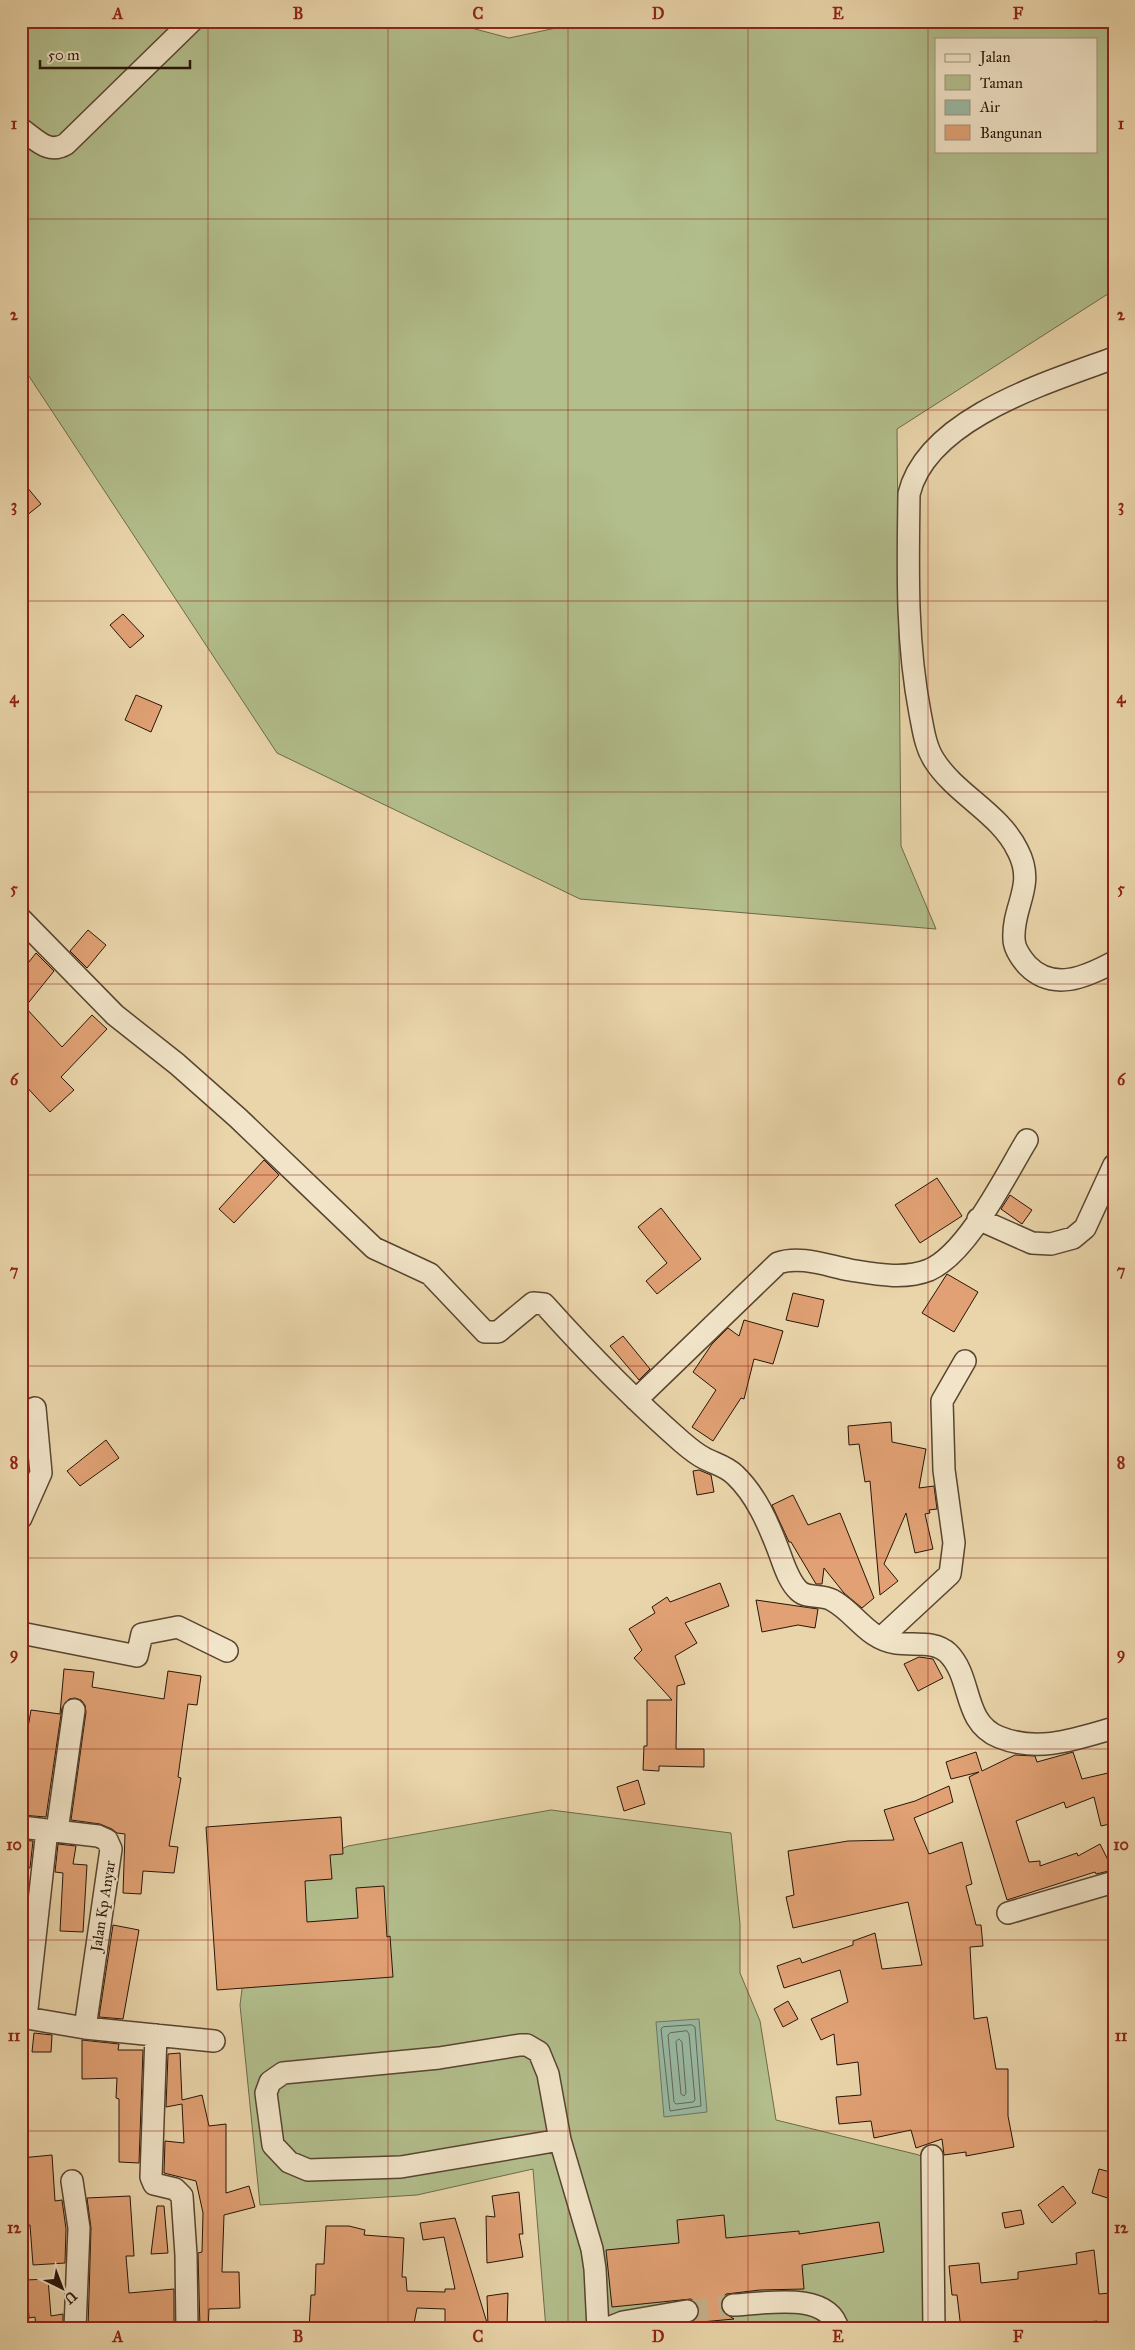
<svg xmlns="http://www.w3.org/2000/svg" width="1135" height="2350" font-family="'IM FELL Great Primer',serif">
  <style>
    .green { fill: #b2be8c; stroke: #6d6a4a; fill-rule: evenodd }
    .water { fill: #99b9a3; stroke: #6c7765 }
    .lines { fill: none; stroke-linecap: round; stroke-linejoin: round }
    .shore { stroke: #606756; stroke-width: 1 }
    .building { fill: #e1a174; stroke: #281508 }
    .minor-tunnel { stroke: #c3af8a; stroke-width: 21; stroke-dasharray: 21 11; stroke-linecap: butt }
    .minor-casing { stroke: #584530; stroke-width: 24 }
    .minor { stroke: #f1e4c8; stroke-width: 21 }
    .grid { fill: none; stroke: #8f2418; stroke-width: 1; stroke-opacity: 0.55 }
    .labels { text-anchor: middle; stroke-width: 4; stroke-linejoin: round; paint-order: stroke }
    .street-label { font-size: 15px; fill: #281508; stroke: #f1e4c8 }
    .neatline { fill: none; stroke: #8f2418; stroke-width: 2 }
    .grid-label { font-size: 16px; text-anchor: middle; font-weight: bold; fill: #8f2418 }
  </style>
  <rect width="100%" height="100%" fill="#ead5aa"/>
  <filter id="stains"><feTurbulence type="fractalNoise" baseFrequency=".004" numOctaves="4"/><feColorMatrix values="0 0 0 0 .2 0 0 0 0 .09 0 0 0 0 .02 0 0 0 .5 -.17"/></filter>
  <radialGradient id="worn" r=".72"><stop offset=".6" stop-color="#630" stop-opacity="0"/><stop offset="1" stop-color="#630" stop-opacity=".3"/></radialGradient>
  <path class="green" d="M 21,21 L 445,21 L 509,38 L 589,21 L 1104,21 L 1114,24 L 1114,290 L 897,429 L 901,846 L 936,929 L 580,899 L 277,753 L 21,364 ZM 936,39 L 1096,39 L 1096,151 L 936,151 Z
    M 551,1810 L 731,1833 L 740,1924 L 740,1973 L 760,2021 L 776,2120 L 919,2155 L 931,2166 L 924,2329 L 546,2329 L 533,2169 L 417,2195 L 260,2205 L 240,2005 L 255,1886 L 348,1846 Z"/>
  <path class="water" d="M 699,2019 L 707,2112 L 664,2117 L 656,2022 Z"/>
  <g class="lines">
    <path class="shore" d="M 692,2025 L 695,2027 L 701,2106 L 670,2111 L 661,2029 L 663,2027 Z
      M 687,2031 L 689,2034 L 695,2100 L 693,2102 L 676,2104 L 674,2102 L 668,2035 L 670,2033 Z
      M 679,2039 L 682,2042 L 686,2093 L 684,2096 L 681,2094 L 676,2042 Z"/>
  </g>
  <path class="building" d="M 21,480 L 41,504 L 21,520 Z
    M 123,614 L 144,636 L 130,648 L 110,625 Z
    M 136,695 L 162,706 L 151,732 L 125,720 Z
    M 88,930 L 106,945 L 87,968 L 70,951 Z
    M 36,953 L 54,971 L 25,1007 L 62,1047 L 92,1015 L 107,1029 L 61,1077 L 74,1090 L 50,1112 L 21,1081 L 21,972 Z
    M 264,1160 L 279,1175 L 234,1223 L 219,1209 Z
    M 937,1178 L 962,1216 L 920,1243 L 895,1205 Z
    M 1010,1195 L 1032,1210 L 1022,1224 L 1001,1209 Z
    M 661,1208 L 701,1259 L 657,1294 L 646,1281 L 667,1263 L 638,1227 Z
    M 947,1274 L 978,1292 L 954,1332 L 922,1313 Z
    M 793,1293 L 824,1300 L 818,1327 L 786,1320 Z
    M 744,1320 L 783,1331 L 773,1364 L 754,1359 L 744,1399 L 741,1398 L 713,1441 L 692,1427 L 716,1390 L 693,1372 L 712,1344 L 728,1328 L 739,1336 Z
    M 623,1336 L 650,1369 L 639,1380 L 610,1346 Z
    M 891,1422 L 892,1442 L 926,1449 L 919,1488 L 934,1486 L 937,1509 L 929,1510 L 930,1513 L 925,1514 L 933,1549 L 915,1553 L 906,1513 L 884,1564 L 898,1581 L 880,1595 L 870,1481 L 865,1482 L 859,1444 L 849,1445 L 848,1426 Z
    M 106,1440 L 119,1458 L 80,1486 L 67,1471 Z
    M 699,1470 L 711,1475 L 714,1492 L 697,1495 L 693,1471 Z
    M 793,1495 L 808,1525 L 840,1513 L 874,1598 L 862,1608 L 844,1593 L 824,1568 L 822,1584 L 816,1584 L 791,1542 L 789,1542 L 772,1505 Z
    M 720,1583 L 729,1606 L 685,1623 L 697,1643 L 675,1656 L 685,1684 L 677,1686 L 676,1749 L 704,1749 L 704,1767 L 659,1766 L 659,1771 L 643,1770 L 644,1746 L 647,1746 L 647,1700 L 672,1700 L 634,1658 L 642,1650 L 629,1629 L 655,1613 L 652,1607 L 667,1597 L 670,1602 Z
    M 756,1600 L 818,1609 L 815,1628 L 798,1625 L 762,1632 Z
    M 919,1657 L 933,1659 L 943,1678 L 918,1691 L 904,1664 Z
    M 64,1669 L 94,1672 L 92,1687 L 164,1699 L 168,1671 L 201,1676 L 197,1705 L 188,1704 L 178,1777 L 181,1778 L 169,1846 L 178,1847 L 174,1873 L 143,1871 L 141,1894 L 123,1893 L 125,1834 L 117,1833 L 112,1829 L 100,1824 L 71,1820 L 86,1712 L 85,1705 L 81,1700 L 75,1698 L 69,1699 L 62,1708 L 46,1817 L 21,1815 L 21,1768 L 31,1710 L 60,1714 Z
    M 976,1752 L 982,1771 L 1015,1755 L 1035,1756 L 1037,1762 L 1073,1752 L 1082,1779 L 1108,1773 L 1114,1801 L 1114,1823 L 1101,1826 L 1094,1797 L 1066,1808 L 1064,1802 L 1016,1821 L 1029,1862 L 1040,1861 L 1040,1866 L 1077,1853 L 1078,1856 L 1100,1844 L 1113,1870 L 1096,1874 L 1095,1872 L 1007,1900 L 969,1777 L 979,1772 L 951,1779 L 946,1762 Z
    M 638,1780 L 645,1804 L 624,1811 L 617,1787 Z
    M 949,1786 L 953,1802 L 914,1818 L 929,1854 L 962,1842 L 972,1884 L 966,1886 L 976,1925 L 981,1925 L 983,1946 L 970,1947 L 974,2019 L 987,2017 L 996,2069 L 1008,2069 L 1008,2116 L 1014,2147 L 966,2156 L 966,2152 L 944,2155 L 942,2139 L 916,2148 L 911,2130 L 874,2138 L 871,2121 L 839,2124 L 836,2097 L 861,2095 L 858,2062 L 837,2065 L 834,2034 L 821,2040 L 811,2019 L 848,2002 L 840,1970 L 784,1988 L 777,1966 L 800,1958 L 802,1963 L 853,1945 L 853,1941 L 875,1933 L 882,1969 L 922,1965 L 908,1902 L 793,1928 L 786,1897 L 794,1895 L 788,1851 L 848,1841 L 894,1840 L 884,1810 L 915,1801 Z
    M 341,1817 L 343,1854 L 330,1855 L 332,1879 L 305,1881 L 307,1922 L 358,1918 L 356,1888 L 384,1886 L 387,1937 L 390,1936 L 393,1977 L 217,1990 L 206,1827 Z
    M 21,1840 L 33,1841 L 30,1868 L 21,1867 Z
    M 58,1844 L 76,1846 L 73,1864 L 87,1865 L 83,1932 L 60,1931 L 63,1873 L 55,1872 Z
    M 113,1925 L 139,1930 L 123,2019 L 99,2017 Z
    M 788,2001 L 798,2019 L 783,2027 L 774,2009 Z
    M 34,2033 L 52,2035 L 51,2052 L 32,2052 Z
    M 82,2040 L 119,2044 L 118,2050 L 143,2050 L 139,2163 L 119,2162 L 119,2099 L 116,2098 L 117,2078 L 82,2079 Z
    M 180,2053 L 182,2100 L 202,2095 L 209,2126 L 226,2124 L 226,2193 L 249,2186 L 255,2207 L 224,2215 L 222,2272 L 239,2272 L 240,2308 L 209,2309 L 208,2329 L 200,2329 L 198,2253 L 202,2252 L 203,2213 L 196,2181 L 164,2173 L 165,2141 L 184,2143 L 182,2104 L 166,2107 L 168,2054 Z
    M 52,2155 L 55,2201 L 62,2200 L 66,2229 L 65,2263 L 33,2265 L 30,2225 L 24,2226 L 21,2158 Z
    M 1099,2169 L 1114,2173 L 1114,2200 L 1092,2193 Z
    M 1063,2186 L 1076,2203 L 1052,2223 L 1038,2205 Z
    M 519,2192 L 523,2234 L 519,2234 L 523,2257 L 487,2263 L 486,2216 L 495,2217 L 492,2196 Z
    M 130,2196 L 134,2256 L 126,2256 L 129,2293 L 174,2289 L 174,2329 L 88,2329 L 91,2228 L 87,2198 Z
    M 157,2206 L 164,2206 L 168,2253 L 151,2254 Z
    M 1021,2210 L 1024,2224 L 1005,2228 L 1002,2213 Z
    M 724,2215 L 726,2238 L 799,2231 L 799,2234 L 879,2222 L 884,2252 L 802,2265 L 804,2289 L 760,2290 L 726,2294 L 722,2300 L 721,2306 L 723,2312 L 734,2319 L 690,2323 L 698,2316 L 699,2309 L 697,2303 L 691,2299 L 612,2307 L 606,2250 L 679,2243 L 677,2220 Z
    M 455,2218 L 488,2326 L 487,2296 L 508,2293 L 507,2326 L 445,2327 L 445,2309 L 417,2308 L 413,2329 L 372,2324 L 373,2329 L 309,2329 L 311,2295 L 315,2295 L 316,2264 L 324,2264 L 326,2226 L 349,2226 L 365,2230 L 364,2235 L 404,2238 L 402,2277 L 406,2277 L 407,2291 L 445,2292 L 445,2289 L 455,2289 L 444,2237 L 423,2240 L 420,2223 Z
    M 1094,2250 L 1099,2294 L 1110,2293 L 1114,2329 L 1097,2329 L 1097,2321 L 1063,2325 L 1064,2329 L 998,2329 L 998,2326 L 961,2329 L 957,2295 L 952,2295 L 949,2266 L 979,2263 L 981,2283 L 1018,2279 L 1018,2272 L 1077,2264 L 1076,2253 Z
    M 48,2279 L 51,2316 L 63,2314 L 63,2329 L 36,2329 L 35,2317 L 29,2318 L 26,2280 Z"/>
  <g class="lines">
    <path class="minor-tunnel" d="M 687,2311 L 733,2305"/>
    <g class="minor-casing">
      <path id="minor" d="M 21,129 C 36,139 48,155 66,144 L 192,21
        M 1114,358 C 1049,382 927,418 909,494 C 908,568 906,640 920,713 C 923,728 925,746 934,760 C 956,795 1000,813 1018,851 C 1036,886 1012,906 1014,939 C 1014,949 1021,958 1027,965 C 1053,992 1086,977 1114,962
        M 21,919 L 115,1015 L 177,1064 L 238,1118 L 374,1248 L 430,1274 L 485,1332 L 498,1332 L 533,1303 L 544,1304 C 587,1352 633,1399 682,1442 C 689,1448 696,1454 704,1458 C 715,1464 726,1466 735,1475 C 756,1495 768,1523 778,1549 C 783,1562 788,1581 799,1591 C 808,1599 821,1594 832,1600 C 855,1612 867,1639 896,1643 C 913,1646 934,1640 948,1653 C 973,1678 962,1722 999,1737 C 1038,1753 1076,1739 1114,1728
        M 978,1219 L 1032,1243 L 1051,1244 L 1073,1238 L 1085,1228 L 1114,1165
        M 636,1400 L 778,1263 C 800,1255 828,1266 850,1270 C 875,1274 904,1280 929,1270 C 968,1253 1005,1176 1027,1140
        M 21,1518 L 41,1473 L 35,1408
        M 21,1633 L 137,1656 L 142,1634 L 178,1627 L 227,1651
        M 881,1638 L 950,1574 L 954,1543 L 944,1470 L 942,1401 L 965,1361
        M 21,1827 L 98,1836 L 107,1840 L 111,1849 L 85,2028
        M 57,1831 L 74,1710
        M 1008,1913 L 1114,1882
        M 21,2017 L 85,2028 L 214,2041
        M 26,2018 L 47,1830
        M 156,2035 L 151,2177 L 154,2184 L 175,2189 L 182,2196 L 186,2255 L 187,2329
        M 560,2140 L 401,2167 L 308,2170 L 289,2162 L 273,2145 L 266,2093 L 270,2082 L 283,2073 L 439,2058 L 520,2045 L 527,2045 L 539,2052 L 548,2074 L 560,2140 L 592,2249 L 595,2269 L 598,2329
        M 932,2156 L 934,2329
        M 72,2181 L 79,2228 L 75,2329
        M 733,2305 C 763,2304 828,2290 838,2329
        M 606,2329 L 623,2322 L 687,2311"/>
    </g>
    <use href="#minor" class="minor"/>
  </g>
  <path class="grid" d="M 208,21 L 208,2329M 388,21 L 388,2329M 568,21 L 568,2329M 748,21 L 748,2329M 928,21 L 928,2329M 21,219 L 1114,219M 21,410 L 1114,410M 21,601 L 1114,601M 21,792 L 1114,792M 21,984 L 1114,984M 21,1175 L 1114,1175M 21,1366 L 1114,1366M 21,1558 L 1114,1558M 21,1749 L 1114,1749M 21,1940 L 1114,1940M 21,2131 L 1114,2131"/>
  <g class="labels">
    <g class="street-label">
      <text transform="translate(103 1906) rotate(-81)" y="5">Jalan Kp Anyar</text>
    </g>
  </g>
  <rect width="1135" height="2350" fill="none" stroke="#ead5aa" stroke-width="55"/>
  <rect x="935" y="38" width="162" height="115" fill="#f1e4c8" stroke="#a1917b"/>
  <rect x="945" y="54" width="25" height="8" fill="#f1e4c8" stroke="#a1917b"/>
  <text x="980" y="62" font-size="15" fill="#281508">Jalan</text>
  <rect x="945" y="75" width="25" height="15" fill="#b2be8c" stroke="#a1917b"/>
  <text x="980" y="88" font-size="15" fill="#281508">Taman</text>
  <rect x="945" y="100" width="25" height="15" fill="#99b9a3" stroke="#a1917b"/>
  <text x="980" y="112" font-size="15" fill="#281508">Air</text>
  <rect x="945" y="125" width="25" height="15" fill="#e1a174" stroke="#a1917b"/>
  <text x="980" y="138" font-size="15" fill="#281508">Bangunan</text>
  <g transform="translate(62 2288) rotate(138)" stroke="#f1e4c8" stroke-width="4" paint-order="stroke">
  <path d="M0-4L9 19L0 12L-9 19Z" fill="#281508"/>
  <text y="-8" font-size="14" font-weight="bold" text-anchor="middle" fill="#281508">U</text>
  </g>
  <path d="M40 60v8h150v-8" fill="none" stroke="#281508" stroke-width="2.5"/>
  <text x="48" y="60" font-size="15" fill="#281508" stroke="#f1e4c8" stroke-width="4" paint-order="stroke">50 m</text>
  <rect x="28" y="28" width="1080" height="2294" class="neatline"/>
  <g class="grid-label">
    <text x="118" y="19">A</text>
    <text x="298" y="19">B</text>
    <text x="478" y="19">C</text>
    <text x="658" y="19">D</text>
    <text x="838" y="19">E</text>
    <text x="1018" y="19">F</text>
    <text x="14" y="129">1</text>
    <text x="1121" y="129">1</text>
    <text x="14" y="320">2</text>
    <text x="1121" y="320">2</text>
    <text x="14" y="511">3</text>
    <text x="1121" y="511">3</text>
    <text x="14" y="703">4</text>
    <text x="1121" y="703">4</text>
    <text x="14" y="894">5</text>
    <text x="1121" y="894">5</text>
    <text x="14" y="1085">6</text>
    <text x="1121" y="1085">6</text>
    <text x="14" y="1276">7</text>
    <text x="1121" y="1276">7</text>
    <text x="14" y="1468">8</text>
    <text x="1121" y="1468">8</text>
    <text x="14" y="1659">9</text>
    <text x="1121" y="1659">9</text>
    <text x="14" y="1850">10</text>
    <text x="1121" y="1850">10</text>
    <text x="14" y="2041">11</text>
    <text x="1121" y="2041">11</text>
    <text x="14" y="2233">12</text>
    <text x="1121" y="2233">12</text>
    <text x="118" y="2342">A</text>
    <text x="298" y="2342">B</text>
    <text x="478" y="2342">C</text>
    <text x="658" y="2342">D</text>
    <text x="838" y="2342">E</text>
    <text x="1018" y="2342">F</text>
  </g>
  <rect width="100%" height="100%" filter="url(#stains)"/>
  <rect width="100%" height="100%" fill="url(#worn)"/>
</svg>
